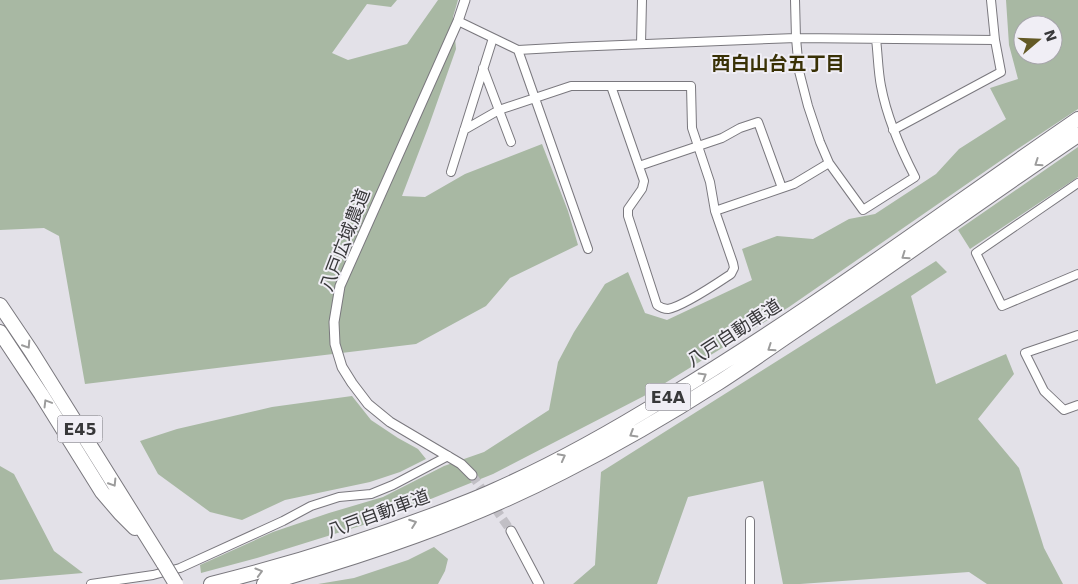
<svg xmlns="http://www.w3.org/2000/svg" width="1078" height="584" font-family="'DejaVu Sans','Noto Sans JP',sans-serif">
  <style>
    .green { fill: #a8b8a3; fill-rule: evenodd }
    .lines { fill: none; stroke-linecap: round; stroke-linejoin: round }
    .tertiary-tunnel { stroke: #c1bfc5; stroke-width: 9; stroke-dasharray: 9 4.5; stroke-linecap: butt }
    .minor-casing { stroke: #7a787e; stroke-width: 10 }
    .tertiary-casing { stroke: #7a787e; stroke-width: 11 }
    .motorway-casing { stroke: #7a787e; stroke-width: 16 }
    .minor { stroke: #fff; stroke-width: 8 }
    .tertiary { stroke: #fff; stroke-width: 9 }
    .motorway { stroke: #fff; stroke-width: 14 }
    .motorway-bridge-casing { stroke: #7a787e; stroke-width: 16; stroke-linecap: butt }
    .motorway-bridge { stroke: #fff; stroke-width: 14 }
    .oneway { stroke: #9c9c9c }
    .labels { text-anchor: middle; stroke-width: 4; stroke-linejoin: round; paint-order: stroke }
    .shield { fill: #f0eef5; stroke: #6f6f72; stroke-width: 1 }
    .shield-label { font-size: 16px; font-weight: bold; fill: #38383a }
    .street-label { font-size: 18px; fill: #38383a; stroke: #f0eef5 }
    .neighbourhood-label { font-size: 19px; font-weight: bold; fill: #393105; stroke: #f0eef5 }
  </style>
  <rect width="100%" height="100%" fill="#e3e1e8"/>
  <path class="green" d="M 0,0 L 397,0 L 391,7 L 367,4 L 332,53 L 348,60 L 407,44 L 438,0 L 458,0 L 453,17 L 456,49 L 428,128 L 402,196 L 425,197 L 465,174 L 542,144 L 568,211 L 578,245 L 510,278 L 486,306 L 416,344 L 85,384 L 59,236 L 44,228 L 0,230 Z
    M 1006,0 L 1078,0 L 1078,109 L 1016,150 L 789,307 L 644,396 L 493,474 L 376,521 L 257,558 L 201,573 L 200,565 L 273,532 L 329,513 L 383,497 L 444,466 L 484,452 L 549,410 L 558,362 L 574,332 L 605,284 L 628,272 L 645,313 L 667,320 L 752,280 L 742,249 L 777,236 L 813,239 L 849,219 L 875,214 L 936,174 L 959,149 L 1006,119 L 990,88 L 1018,79 L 1009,45 ZM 1023,25 L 1053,25 L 1053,55 L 1023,55 Z
    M 1078,147 L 1078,177 L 970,249 L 958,230 Z
    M 936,261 L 947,272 L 911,296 L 936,384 L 1006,354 L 1014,374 L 978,419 L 1019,468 L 1044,548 L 1063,584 L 987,584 L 969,572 L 800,584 L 783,584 L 763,481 L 688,497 L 657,584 L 573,584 L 595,565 L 601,472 Z
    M 352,396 L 371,420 L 398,438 L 418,449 L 426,459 L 400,472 L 370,482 L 285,500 L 242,520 L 210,512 L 158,474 L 140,441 L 177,429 L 272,407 Z
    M 0,466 L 14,474 L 54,551 L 83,573 L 0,580 Z
    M 434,547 L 448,559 L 445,571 L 438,584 L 318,584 L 354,578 L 408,560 Z"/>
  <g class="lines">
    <path class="tertiary-tunnel" d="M 472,475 L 511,531"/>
    <g class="minor-casing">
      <path id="minor" d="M 795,0 L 796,38 L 799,71 L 808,106 L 820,142 L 829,163 L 863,210 L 915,177 C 900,148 887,118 881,86 C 878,71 878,55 876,39
        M 458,21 L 518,50 L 572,47 L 796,38 L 995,40
        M 641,44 L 642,0
        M 518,50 L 588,249
        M 483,68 L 511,142
        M 611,86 L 644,181 L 642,189 L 628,209 L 628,216 L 657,305 C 661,308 664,309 668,309 C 684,306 716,284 731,274 L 734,268 L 733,263 L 715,211
        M 464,130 L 499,110 L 571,86 L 691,86 L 692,128 L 710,182 L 715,211 L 794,184 L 829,163
        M 893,130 L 1001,72 L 995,40 L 991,0
        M 639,166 L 722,138 L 740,128 L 758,122 L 782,188
        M 451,172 L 493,38
        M 1078,183 L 976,253 L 1002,306 L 1078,274
        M 1078,335 L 1025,353 L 1044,391 L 1064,410 L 1078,405
        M 750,521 L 750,584
        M 91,584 L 153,575 L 180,568 L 283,521 L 311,506 L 339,497 L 371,494 L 393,485 L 448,456"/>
    </g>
    <g class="tertiary-casing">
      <path id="tertiary" d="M 465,0 L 458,21 L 340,286 L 334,322 L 335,344 L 342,367 L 352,383 L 368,404 L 390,422 L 461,464 L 472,475
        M 511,531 L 539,584"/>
    </g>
    <g class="motorway-casing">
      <path id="motorway" d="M 0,305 L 31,351 L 164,564
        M 0,332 L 41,394 L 102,492 L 120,513 L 135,528
        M 211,584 C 292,564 371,539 449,509 C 464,503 480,497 495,490 C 554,464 611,432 666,398 C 808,313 941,213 1078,119
        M 264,584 C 367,555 468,521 563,472 C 616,445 668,415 718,383 C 743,367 767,350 792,333 C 888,268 982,200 1078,135"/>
    </g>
    <use href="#minor" class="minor"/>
    <use href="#tertiary" class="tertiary"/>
    <use href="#motorway" class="motorway"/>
    <g class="motorway-bridge-casing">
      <path id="motorway-bridge" d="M 164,564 L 176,584"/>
    </g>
    <use href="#motorway-bridge" class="motorway-bridge"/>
  </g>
  <defs><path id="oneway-chevron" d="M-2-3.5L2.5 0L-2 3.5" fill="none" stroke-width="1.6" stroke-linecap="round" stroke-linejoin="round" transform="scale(1.25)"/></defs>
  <g class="oneway">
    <use href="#oneway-chevron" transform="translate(1038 163) rotate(146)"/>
    <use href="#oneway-chevron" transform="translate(905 256) rotate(145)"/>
    <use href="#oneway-chevron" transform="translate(27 345) rotate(57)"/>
    <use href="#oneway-chevron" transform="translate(771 348) rotate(146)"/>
    <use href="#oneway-chevron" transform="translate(703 376) rotate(-31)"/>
    <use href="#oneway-chevron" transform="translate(47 403) rotate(-121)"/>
    <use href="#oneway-chevron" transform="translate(633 434) rotate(149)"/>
    <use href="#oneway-chevron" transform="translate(562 457) rotate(-28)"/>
    <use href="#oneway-chevron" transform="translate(113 483) rotate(58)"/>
    <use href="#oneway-chevron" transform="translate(413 523) rotate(-20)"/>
    <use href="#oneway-chevron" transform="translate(259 572) rotate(-16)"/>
  </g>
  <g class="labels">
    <g class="shield">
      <rect x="645.5" y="383.5" width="45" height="27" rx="4"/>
      <rect x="57.5" y="415.5" width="45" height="27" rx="4"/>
    </g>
    <g class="shield-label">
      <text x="668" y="403">E4A</text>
      <text x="80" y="435">E45</text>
    </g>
    <g class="street-label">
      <text transform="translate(345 240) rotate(-69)" y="6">八戸広域農道</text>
      <text transform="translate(734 333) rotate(-33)" y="6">八戸自動車道</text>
      <text transform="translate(378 514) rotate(-20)" y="6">八戸自動車道</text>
    </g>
    <g class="neighbourhood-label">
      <text x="778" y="70">西白山台五丁目</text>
    </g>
  </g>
  <g transform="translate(1038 40) rotate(71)"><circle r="24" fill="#f0eef5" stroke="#a6a5aa"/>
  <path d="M0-4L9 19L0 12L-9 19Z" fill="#635925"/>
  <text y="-8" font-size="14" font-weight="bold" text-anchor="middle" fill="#38383a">N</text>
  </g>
</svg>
